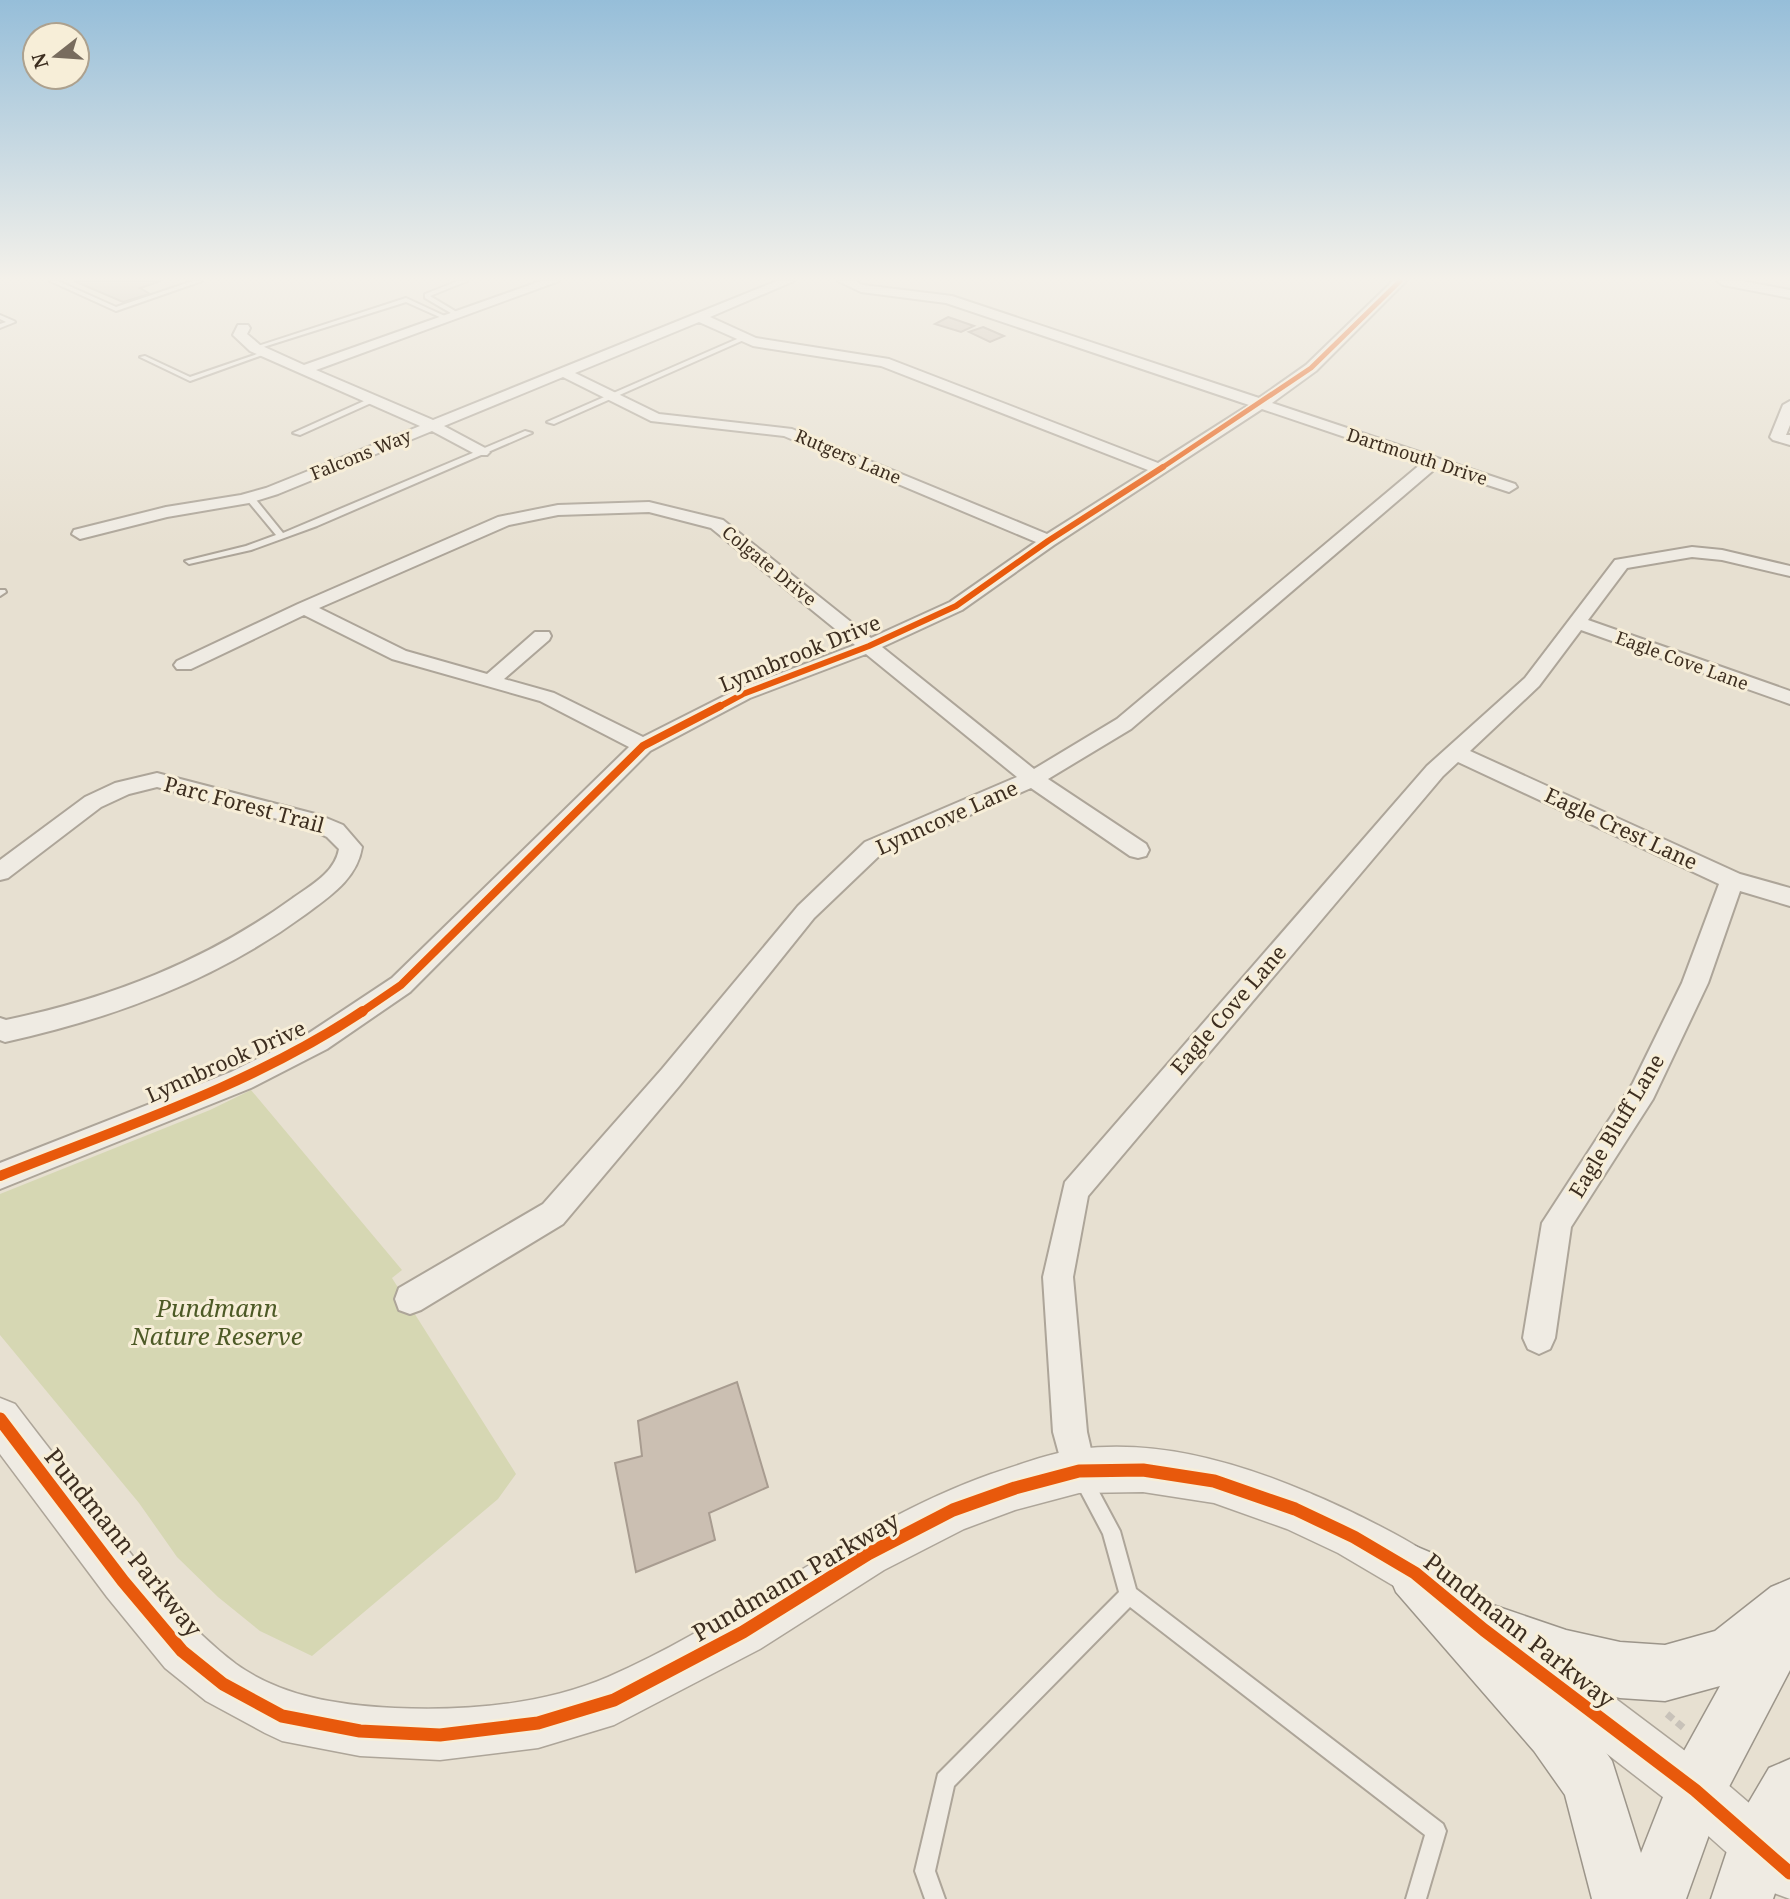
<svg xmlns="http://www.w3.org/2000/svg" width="1790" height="1899" font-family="'Noto Serif',serif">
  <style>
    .green { fill: #d6d7b3 }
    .building { fill: #cbbfb2; stroke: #a89c90; stroke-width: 2 }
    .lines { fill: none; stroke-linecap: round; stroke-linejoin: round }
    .service-casing { stroke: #ada599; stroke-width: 4 }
    .minor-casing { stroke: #ada599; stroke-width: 4 }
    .tertiary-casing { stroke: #ada599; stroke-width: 3 }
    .secondary-casing { stroke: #9c958a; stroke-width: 3 }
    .path { stroke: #c8c2b9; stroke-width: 7; stroke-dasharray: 8 5; stroke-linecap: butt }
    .service { fill: #efebe3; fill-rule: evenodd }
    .minor { fill: #efebe3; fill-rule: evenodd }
    .tertiary { fill: #efebe3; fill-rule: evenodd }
    .secondary { fill: #efebe3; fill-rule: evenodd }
    .cycleway-far4-casing { stroke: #f7eed8; stroke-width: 8 }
    .cycleway-far3-casing { stroke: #f7eed8; stroke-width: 10 }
    .cycleway-far2-casing { stroke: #f7eed8; stroke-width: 12 }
    .cycleway-far1-casing { stroke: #f7eed8; stroke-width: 15 }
    .cycleway-casing { stroke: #f7eed8; stroke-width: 18 }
    .cycleway-far4 { stroke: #e8590c; stroke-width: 5 }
    .cycleway-far3 { stroke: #e8590c; stroke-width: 6 }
    .cycleway-far2 { stroke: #e8590c; stroke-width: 8 }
    .cycleway-far1 { stroke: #e8590c; stroke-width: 10 }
    .cycleway { stroke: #e8590c; stroke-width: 13 }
    .labels { text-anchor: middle; stroke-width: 6; stroke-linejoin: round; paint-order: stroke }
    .far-street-label { font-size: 18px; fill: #3d2e20; stroke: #f7eed8 }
    .street-label { font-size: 21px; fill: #3d2e20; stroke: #f7eed8 }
    .near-park-label { font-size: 24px; font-style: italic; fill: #4d5a26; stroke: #f7eed8 }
    .near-street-label { font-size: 24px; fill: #3d2e20; stroke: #f7eed8 }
  </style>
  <rect width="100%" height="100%" fill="#e7e0d1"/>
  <path class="green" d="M 251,1090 L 402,1270 L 392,1278 L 516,1474 L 498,1499 L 312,1656 L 260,1631 L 218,1597 L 177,1557 L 139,1503 L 0,1335 L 0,1194 L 210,1110 Z"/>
  <path class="building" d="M 74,281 L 161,281 L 140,288 L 150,294 L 123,302 Z
    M 948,317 L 974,326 L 961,332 L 935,324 Z
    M 983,327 L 1004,336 L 990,342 L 969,332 Z
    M 737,1382 L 768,1487 L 709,1513 L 715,1540 L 636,1572 L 615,1463 L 642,1456 L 638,1421 Z"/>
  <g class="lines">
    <g class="service-casing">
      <path id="service" d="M 50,281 L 58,281 L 116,307 L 193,281 L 202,281 L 116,311 Z
        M 458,281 L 467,281 L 430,296 L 460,314 L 460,316 L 456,316 L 425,298 L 425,294 Z
        M 406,298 L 449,318 L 444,319 L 406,302 L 257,349 L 252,348 Z
        M 0,315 L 14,321 L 15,322 L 0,328 L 0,324 L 6,322 L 0,319 Z
        M 744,336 L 746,337 L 746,339 L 554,424 L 547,422 Z
        M 263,352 L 268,353 L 190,381 L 140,357 L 145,356 L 190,377 Z
        M 373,397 L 380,399 L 300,435 L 293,433 Z
        M 525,431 L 532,433 L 317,526 L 251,550 L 189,564 L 185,561 L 246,546 L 276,535 L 247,500 L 247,496 L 253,496 L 283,533 Z
        M 0,590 L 5,590 L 6,592 L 0,596 Z
        M 1084,1472 L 1090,1475 L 1120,1531 L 1136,1589 L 1443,1824 L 1446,1831 L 1426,1899 L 1406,1899 L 1425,1835 L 1130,1607 L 954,1786 L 935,1871 L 945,1899 L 925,1899 L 915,1871 L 938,1774 L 1119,1592 L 1103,1534 L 1075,1481 L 1078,1475 Z"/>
    </g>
    <g class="minor-casing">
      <path id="minor" d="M 541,281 L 559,281 L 316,370 L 433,420 L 777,281 L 794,281 L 710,317 L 756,338 L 889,359 L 1158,463 L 1249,405 L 946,303 L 861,292 L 838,281 L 855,281 L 863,285 L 952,296 L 1259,398 L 1306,365 L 1393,281 L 1406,281 L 1316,371 L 1272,403 L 1515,484 L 1517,487 L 1509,492 L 1436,468 L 1131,729 L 1048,779 L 1146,844 L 1149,850 L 1146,856 L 1138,858 L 1130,856 L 1031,788 L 881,854 L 814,918 L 680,1085 L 563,1224 L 421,1310 L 410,1314 L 399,1310 L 395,1299 L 399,1288 L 543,1204 L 662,1069 L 798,906 L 865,842 L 1017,777 L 866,654 L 750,698 L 650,751 L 410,992 L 327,1049 L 251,1088 L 0,1189 L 0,1163 L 231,1072 L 309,1033 L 392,978 L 629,747 L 540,701 L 392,659 L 304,615 L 191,669 L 177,669 L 174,665 L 177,661 L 298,604 L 498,517 L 558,505 L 649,502 L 723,520 L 871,638 L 950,602 L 1036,542 L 784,436 L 651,421 L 563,377 L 444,426 L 487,449 L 490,452 L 487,455 L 477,455 L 432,431 L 278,494 L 249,503 L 167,517 L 80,539 L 72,534 L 74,530 L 166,507 L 241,495 L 266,488 L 420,426 L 250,351 L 233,335 L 238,325 L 248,325 L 250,328 L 247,334 L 260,345 L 304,365 ZM 699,322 L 753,346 L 881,366 L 1148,470 L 1047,534 L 792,429 L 659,414 L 575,373 ZM 1262,409 L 1422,463 L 1117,719 L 1034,769 L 882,647 L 962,610 L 1054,545 ZM 649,512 L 711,528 L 855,645 L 736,690 L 643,737 L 554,693 L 504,679 L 549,640 L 551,636 L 549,632 L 535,632 L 487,674 L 406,651 L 319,608 L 509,525 L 558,515 Z
        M 1717,281 L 1742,281 L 1790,290 L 1790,298 L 1723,285 Z
        M 1790,401 L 1790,425 L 1786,435 L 1790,435 L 1790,445 L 1773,440 L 1770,437 L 1783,405 Z
        M 1692,547 L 1722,550 L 1790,566 L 1790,576 L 1722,560 L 1692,557 L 1627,568 L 1588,620 L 1790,691 L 1790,704 L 1581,630 L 1539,686 L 1470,751 L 1740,874 L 1790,888 L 1790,906 L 1740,891 L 1708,983 L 1653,1099 L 1571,1227 L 1555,1338 L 1550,1349 L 1539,1354 L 1528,1349 L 1523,1338 L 1542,1223 L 1633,1083 L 1682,983 L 1719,884 L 1458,762 L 1443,776 L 1088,1196 L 1073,1277 L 1087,1432 L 1096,1471 L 1091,1483 L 1079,1488 L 1067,1483 L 1053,1432 L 1043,1277 L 1065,1182 L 1427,766 L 1525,678 L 1615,560 Z
        M 157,773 L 319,815 L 343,825 L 362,847 C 357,879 330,896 306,914 C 216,980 114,1018 5,1042 L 0,1040 L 0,1018 L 6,1020 C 111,998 206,961 293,898 C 312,885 335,872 339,849 L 327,837 L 304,826 L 157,787 L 129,794 L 101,807 L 8,878 L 0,880 L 0,860 L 85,797 L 115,783 Z"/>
    </g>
    <g class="tertiary-casing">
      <path id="tertiary" d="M 0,1398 L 15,1404 C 47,1446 80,1488 112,1529 C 149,1578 187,1627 236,1664 C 282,1697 339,1705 395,1708 C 464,1711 543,1705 608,1677 C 741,1619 853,1523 991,1474 C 1019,1465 1050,1453 1079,1449 C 1156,1439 1237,1462 1307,1492 C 1334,1503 1430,1547 1445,1569 C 1448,1573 1449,1579 1451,1584 L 1444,1600 L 1428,1607 L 1412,1600 L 1399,1589 L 1338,1553 L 1287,1529 L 1214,1503 L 1143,1492 L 1079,1493 L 1015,1510 L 964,1529 L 884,1570 L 760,1649 L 614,1725 L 538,1748 L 440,1760 L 360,1756 L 282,1741 L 265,1733 L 206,1701 L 165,1668 L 107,1597 L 0,1454 Z
        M 1518,1631 L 1535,1638 L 1713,1772 L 1790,1838 L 1790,1899 L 1771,1892 L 1677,1808 L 1501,1672 L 1494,1655 L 1501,1638 Z"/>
    </g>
    <g class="secondary-casing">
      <path id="secondary" d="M 1415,1546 L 1434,1554 L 1480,1604 L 1484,1602 L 1566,1630 L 1620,1642 L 1665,1645 L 1715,1631 L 1771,1587 L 1790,1579 L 1790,1670 L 1720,1804 L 1686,1899 L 1592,1899 L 1565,1795 L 1534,1751 L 1396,1592 L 1388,1573 L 1396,1554 ZM 1549,1680 L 1620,1698 L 1665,1701 L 1720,1686 L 1674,1769 L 1641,1853 L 1612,1761 L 1576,1709 Z
        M 1790,1759 L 1790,1849 L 1773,1899 L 1711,1899 L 1736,1824 L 1769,1768 Z"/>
    </g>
    <path class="path" d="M 1667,1714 L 1685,1729"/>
    <use href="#service" class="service"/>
    <use href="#minor" class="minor"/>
    <use href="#tertiary" class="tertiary"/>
    <use href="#secondary" class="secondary"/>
    <g class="cycleway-far4-casing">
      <path id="cycleway-far4" d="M 1160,469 L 1311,368 L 1400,281"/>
    </g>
    <g class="cycleway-far3-casing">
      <path id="cycleway-far3" d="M 717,708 L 743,694 L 869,646 L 956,606 L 1048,541 L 1163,467"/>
    </g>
    <g class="cycleway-far2-casing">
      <path id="cycleway-far2" d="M 360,1013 L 401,985 L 643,746 L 720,706"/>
    </g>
    <g class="cycleway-far1-casing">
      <path id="cycleway-far1" d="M 0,1176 C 123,1127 252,1085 363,1011"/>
    </g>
    <g class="cycleway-casing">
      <path id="cycleway" d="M 0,1419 L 123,1581 L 182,1651 L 223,1684 L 282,1716 L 360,1731 L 440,1735 L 538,1723 L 614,1700 L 743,1632 L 868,1554 L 953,1510 L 1015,1488 L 1079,1471 L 1143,1470 L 1214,1481 L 1295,1509 L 1354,1537 L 1415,1573 L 1484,1630 L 1695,1790 L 1790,1873"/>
    </g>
    <use href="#cycleway-far4" class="cycleway-far4"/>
    <use href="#cycleway-far3" class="cycleway-far3"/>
    <use href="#cycleway-far2" class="cycleway-far2"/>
    <use href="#cycleway-far1" class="cycleway-far1"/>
    <use href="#cycleway" class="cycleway"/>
  </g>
  <linearGradient id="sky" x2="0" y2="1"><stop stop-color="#96bed9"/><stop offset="0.51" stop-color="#f4f1ea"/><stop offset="1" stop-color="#f4f1ea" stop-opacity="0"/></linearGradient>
  <rect width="1790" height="547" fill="url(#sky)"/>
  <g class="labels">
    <g class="far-street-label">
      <text transform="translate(361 455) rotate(-22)" y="6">Falcons Way</text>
      <text transform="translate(848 457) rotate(23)" y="6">Rutgers Lane</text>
      <text transform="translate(1417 457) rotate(18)" y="6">Dartmouth Drive</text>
      <text transform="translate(769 566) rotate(39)" y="6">Colgate Drive</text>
      <text transform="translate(1682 661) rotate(20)" y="6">Eagle Cove Lane</text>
    </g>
    <g class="street-label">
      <text transform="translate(800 654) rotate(-22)" y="7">Lynnbrook Drive</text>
      <text transform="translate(244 805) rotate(15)" y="7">Parc Forest Trail</text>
      <text transform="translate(947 818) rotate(-24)" y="7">Lynncove Lane</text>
      <text transform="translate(1621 829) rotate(25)" y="7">Eagle Crest Lane</text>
      <text transform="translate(1229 1010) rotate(-49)" y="7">Eagle Cove Lane</text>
      <text transform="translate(226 1062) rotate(-24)" y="7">Lynnbrook Drive</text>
      <text transform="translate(1617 1126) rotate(-59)" y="7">Eagle Bluff Lane</text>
    </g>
    <g class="near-park-label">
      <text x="217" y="1317">Pundmann<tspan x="217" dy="28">Nature Reserve</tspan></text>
    </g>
    <g class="near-street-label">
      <text transform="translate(123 1543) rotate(51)" y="8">Pundmann Parkway</text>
      <text transform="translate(796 1577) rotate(-30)" y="8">Pundmann Parkway</text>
      <text transform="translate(1519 1631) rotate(38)" y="8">Pundmann Parkway</text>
    </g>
  </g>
  <g transform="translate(56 56) rotate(253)"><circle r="33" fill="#f7eed8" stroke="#ada18e" stroke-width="2"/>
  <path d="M0-5L12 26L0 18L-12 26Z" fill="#786c5e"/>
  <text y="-10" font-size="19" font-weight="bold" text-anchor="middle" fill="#3d2e20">N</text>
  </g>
</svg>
